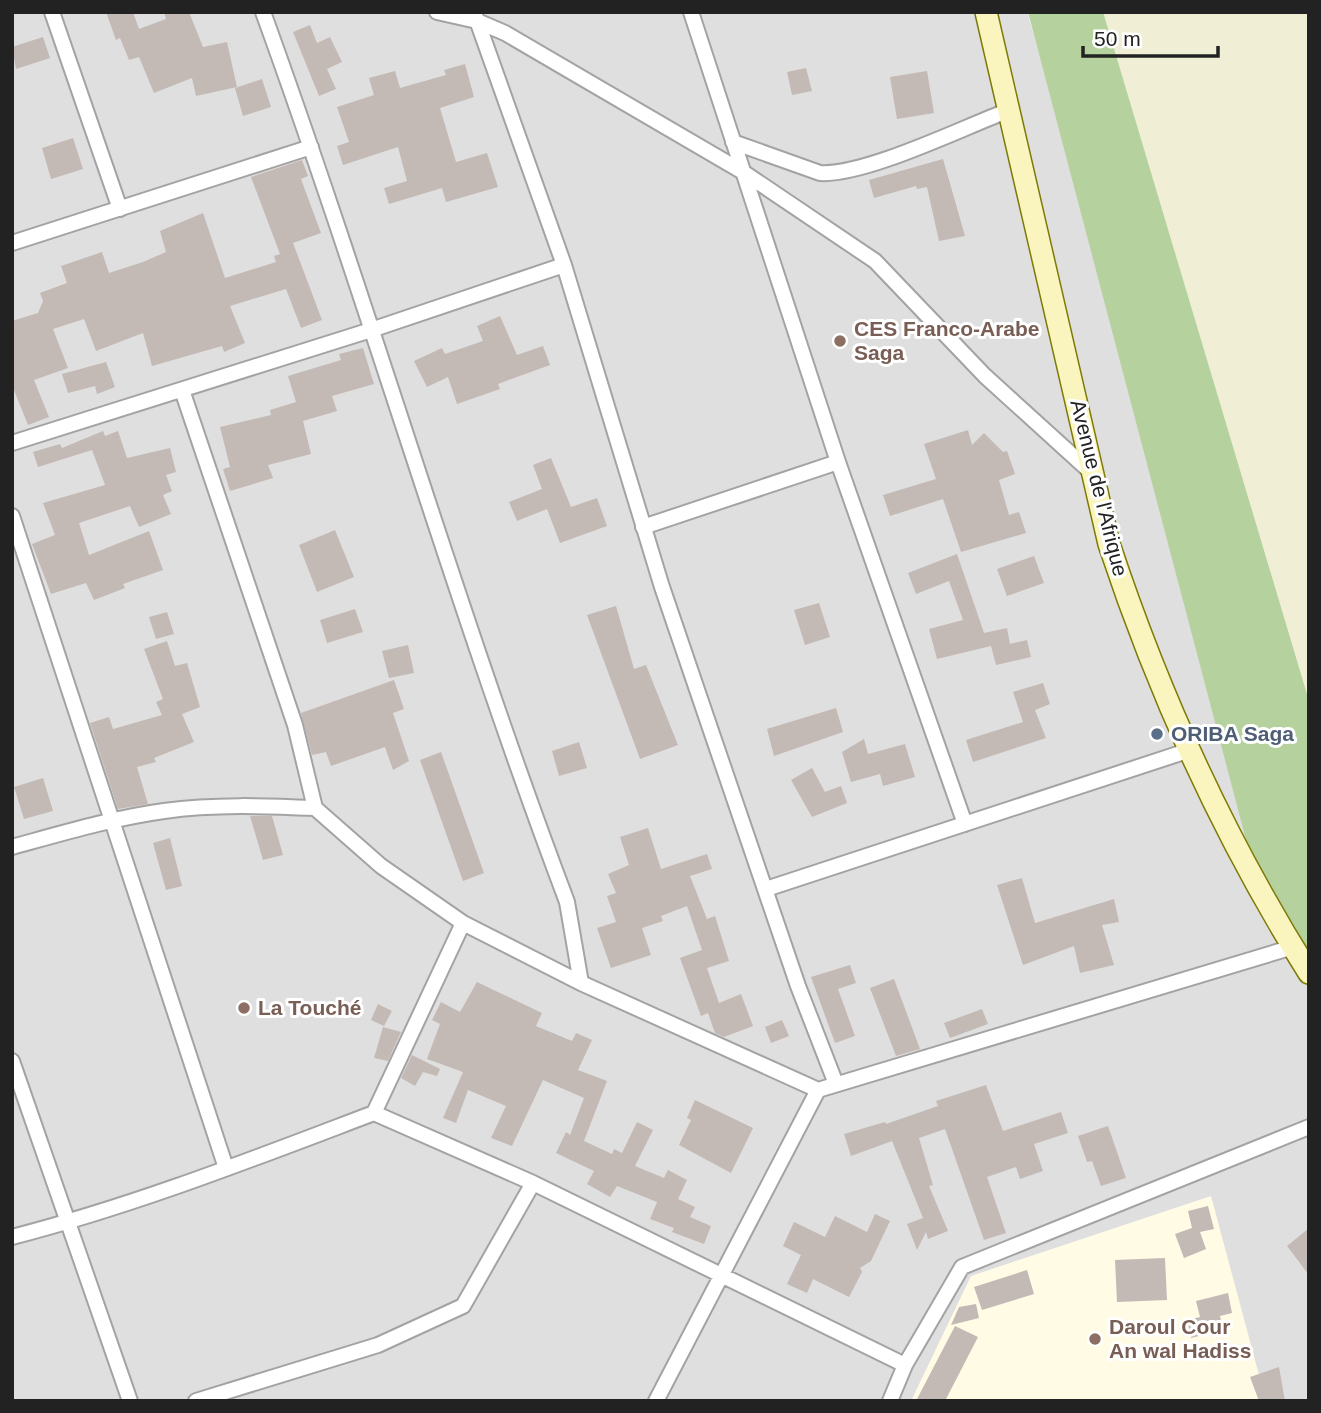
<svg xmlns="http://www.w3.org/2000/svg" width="1321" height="1413" font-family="Helvetica,sans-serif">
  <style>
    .residential { fill: #e0dfdf }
    .education { fill: #fffbe5 }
    .farmland { fill: #f0eed5 }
    .forest { fill: #b4d19e }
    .building { fill: #c3b9b5 }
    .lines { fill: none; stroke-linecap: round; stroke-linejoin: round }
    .minor-casing { stroke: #a3a3a3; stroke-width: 18 }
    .secondary-casing { stroke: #7d7a05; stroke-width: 24 }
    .minor { stroke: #fff; stroke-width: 14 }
    .secondary { stroke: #faf5bf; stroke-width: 21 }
    .education-dot { fill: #8d6e63; stroke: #fff; stroke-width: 2.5 }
    .service-dot { fill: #5c6f8a; stroke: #fff; stroke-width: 2.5 }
    .labels { text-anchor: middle; stroke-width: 6; stroke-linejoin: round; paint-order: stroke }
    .education-label { font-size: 21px; font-weight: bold; fill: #785e54; stroke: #fff; text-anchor: start }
    .street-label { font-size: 21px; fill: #222; stroke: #fff }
    .service-label { font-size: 21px; font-weight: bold; fill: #4e5e75; stroke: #fff; text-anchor: start }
  </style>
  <rect width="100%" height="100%" fill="#f2eee9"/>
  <path class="residential" d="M 12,12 L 1027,12 L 1309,970 L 1309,1401 L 12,1401 Z"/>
  <path class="education" d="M 1211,1196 L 1266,1401 L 911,1401 L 971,1276 Z"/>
  <path class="farmland" d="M 1100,12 L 1309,12 L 1309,712 Z"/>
  <path class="forest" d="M 1028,12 L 1103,12 L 1309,701 L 1309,970 L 1250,855 Z"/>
  <path class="building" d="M 106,12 L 133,12 L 139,29 L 166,19 L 164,12 L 189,12 L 203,47 L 227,42 L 237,87 L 196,96 L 192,78 L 154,93 L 139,57 L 129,60 L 120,38 L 116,40 Z
    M 310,25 L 317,43 L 330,37 L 342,62 L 327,69 L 336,89 L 319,96 L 293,32 Z
    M 43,37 L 50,58 L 16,69 L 12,47 Z
    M 465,64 L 474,97 L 440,108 L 456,162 L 487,153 L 498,187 L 446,202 L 442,188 L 389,204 L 384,188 L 407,181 L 398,147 L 343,165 L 337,146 L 349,142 L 337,107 L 374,95 L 369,78 L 395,71 L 400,88 L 446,75 L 444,70 Z
    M 806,68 L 812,91 L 792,95 L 787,72 Z
    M 927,71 L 934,113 L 897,119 L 890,77 Z
    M 262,79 L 271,107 L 243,116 L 235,88 Z
    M 73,138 L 83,169 L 51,179 L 42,148 Z
    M 943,159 L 965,236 L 939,241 L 927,187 L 917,189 L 916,186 L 874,198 L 869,180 Z
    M 302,160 L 308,176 L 301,179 L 321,233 L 293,243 L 322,320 L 301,328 L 286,289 L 230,306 L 245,343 L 224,352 L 222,346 L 152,366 L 143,333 L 96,351 L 84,319 L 53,329 L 68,368 L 34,380 L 49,417 L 28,425 L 12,385 L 12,321 L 38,313 L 43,301 L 40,293 L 67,283 L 61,266 L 102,252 L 109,273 L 143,262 L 166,252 L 160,231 L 203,213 L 225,278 L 276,262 L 274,256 L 280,254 L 251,177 Z
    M 500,316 L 517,355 L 543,346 L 550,365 L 498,384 L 500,389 L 457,404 L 448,377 L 427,387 L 414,361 L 442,348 L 445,354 L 483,341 L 477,326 Z
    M 363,348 L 374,384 L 332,396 L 337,411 L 303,421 L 311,454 L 268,465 L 273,478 L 230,491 L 223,469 L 230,467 L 220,427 L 271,415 L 270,410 L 296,402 L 288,376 L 341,360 L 339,354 Z
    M 106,362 L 115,387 L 97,394 L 95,386 L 68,393 L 62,374 Z
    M 968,430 L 972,445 L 984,433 L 1003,452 L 1007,451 L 1015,474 L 999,480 L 1009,515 L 1019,512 L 1026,533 L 961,552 L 943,499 L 890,516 L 883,495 L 936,479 L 924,444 Z
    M 103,431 L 105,436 L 118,431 L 127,458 L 170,448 L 176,472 L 166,475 L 172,491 L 163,495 L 171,514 L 139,527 L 130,506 L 79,523 L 89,555 L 149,531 L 163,570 L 123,584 L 125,588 L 94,600 L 86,583 L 51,594 L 32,544 L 55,535 L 43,503 L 105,485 L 92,450 L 38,467 L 33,452 L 60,444 L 62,448 Z
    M 551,458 L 571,507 L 597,498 L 607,526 L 560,543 L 547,509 L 517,521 L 509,502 L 542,489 L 533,465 Z
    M 335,530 L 354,577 L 317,592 L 299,545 Z
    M 957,554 L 984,633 L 1007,628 L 1010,644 L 1027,640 L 1031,657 L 996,665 L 991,646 L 937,659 L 929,629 L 963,620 L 949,581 L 916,594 L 908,573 Z
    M 1034,556 L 1044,583 L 1007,596 L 997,569 Z
    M 819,603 L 830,637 L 805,645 L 794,610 Z
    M 616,606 L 634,669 L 646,665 L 678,745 L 640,759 L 587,615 Z
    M 355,609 L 363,632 L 327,643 L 320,620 Z
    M 167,612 L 174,634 L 156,639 L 149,617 Z
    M 167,641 L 175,666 L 187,663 L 200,707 L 182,714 L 194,742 L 154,758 L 156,762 L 137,767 L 148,804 L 118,809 L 90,723 L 109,717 L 113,729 L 162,715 L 156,702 L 163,699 L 144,649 Z
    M 408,645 L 414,673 L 389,678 L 382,651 Z
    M 394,680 L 404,709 L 393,713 L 409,761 L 393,770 L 385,747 L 331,766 L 326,752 L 312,755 L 301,713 Z
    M 1043,683 L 1050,704 L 1035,710 L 1046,738 L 973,762 L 966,740 L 1023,722 L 1013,692 Z
    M 836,708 L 843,732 L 774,756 L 767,729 Z
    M 864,739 L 868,754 L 905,744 L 915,777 L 883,786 L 880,774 L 851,782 L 842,752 Z
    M 579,742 L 587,768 L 559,776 L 552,751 Z
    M 441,752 L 484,873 L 463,881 L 420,760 Z
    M 812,768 L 825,792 L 841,786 L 847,803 L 812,817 L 791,780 Z
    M 43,778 L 53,811 L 24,819 L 14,787 Z
    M 250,816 L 272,816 L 283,855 L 263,860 Z
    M 648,828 L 661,869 L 707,854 L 712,869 L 690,876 L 707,919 L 715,916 L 729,961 L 707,968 L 719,1003 L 741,994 L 753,1026 L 724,1037 L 715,1033 L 708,1013 L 701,1016 L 680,958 L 702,950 L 687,906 L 661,916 L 663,921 L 642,928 L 651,955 L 611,968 L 597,928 L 616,922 L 607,896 L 616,893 L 608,874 L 629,865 L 620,837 Z
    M 170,838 L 182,886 L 166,890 L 153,843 Z
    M 1022,878 L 1035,923 L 1114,899 L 1119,922 L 1102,925 L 1114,965 L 1080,973 L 1074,946 L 1023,965 L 997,885 Z
    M 850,965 L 856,983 L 838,989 L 855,1036 L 835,1043 L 811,977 Z
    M 894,979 L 920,1049 L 896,1056 L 870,988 Z
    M 477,982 L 542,1013 L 536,1026 L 572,1041 L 576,1033 L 592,1040 L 578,1070 L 607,1081 L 584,1141 L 612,1154 L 614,1149 L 622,1153 L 637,1122 L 653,1130 L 635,1166 L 664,1178 L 668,1170 L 687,1180 L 678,1199 L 695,1207 L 690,1217 L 711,1226 L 704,1244 L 672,1232 L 674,1228 L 650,1219 L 657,1202 L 617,1186 L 610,1197 L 587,1184 L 594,1171 L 556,1153 L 566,1132 L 570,1135 L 584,1098 L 543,1080 L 512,1146 L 491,1138 L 506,1106 L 468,1090 L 456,1123 L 443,1118 L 463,1072 L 427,1059 L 440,1024 L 432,1020 L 441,1002 L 460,1012 Z
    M 378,1004 L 392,1011 L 384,1026 L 371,1020 Z
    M 982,1009 L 988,1024 L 950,1038 L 944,1023 Z
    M 782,1020 L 789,1036 L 771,1043 L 765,1027 Z
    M 383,1027 L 401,1032 L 388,1061 L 374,1058 Z
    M 412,1055 L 440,1069 L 437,1076 L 423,1072 L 415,1086 L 401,1078 Z
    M 986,1085 L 1003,1131 L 1061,1112 L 1068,1133 L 1034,1144 L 1043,1171 L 1020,1179 L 1016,1167 L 987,1177 L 1006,1233 L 984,1240 L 945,1129 L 919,1138 L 933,1185 L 929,1186 L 948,1231 L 928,1239 L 926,1232 L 917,1250 L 907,1224 L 923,1218 L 892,1141 L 851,1156 L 844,1134 L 885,1122 L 886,1124 L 938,1106 L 936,1101 Z
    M 695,1100 L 753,1128 L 731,1173 L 679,1145 L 691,1120 L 687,1118 Z
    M 1108,1126 L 1126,1178 L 1101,1186 L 1092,1161 L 1087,1162 L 1078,1136 Z
    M 1208,1206 L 1214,1229 L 1200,1232 L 1206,1249 L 1184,1258 L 1175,1234 L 1192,1228 L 1188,1211 Z
    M 875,1214 L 890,1221 L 871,1261 L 860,1268 L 862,1272 L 849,1297 L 813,1279 L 807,1293 L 787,1284 L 801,1255 L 783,1246 L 794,1222 L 825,1237 L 835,1216 L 867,1232 Z
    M 1309,1228 L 1309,1275 L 1287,1246 Z
    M 1165,1258 L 1167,1300 L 1117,1302 L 1115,1260 Z
    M 1027,1270 L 1034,1294 L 982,1310 L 974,1287 Z
    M 1228,1293 L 1232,1313 L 1220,1316 L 1223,1330 L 1191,1338 L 1187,1320 L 1200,1317 L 1196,1301 Z
    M 976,1304 L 979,1318 L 951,1325 L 959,1307 Z
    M 955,1326 L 978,1337 L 945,1401 L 916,1401 Z
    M 1279,1367 L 1285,1401 L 1259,1401 L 1250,1377 Z"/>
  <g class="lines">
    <g class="minor-casing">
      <path id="minor" d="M 52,12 L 120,209
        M 263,12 C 370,307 456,608 567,902 L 581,983
        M 437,12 L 477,21 L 505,33 L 743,172 L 875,261 L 985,376 L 1093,474
        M 474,12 L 564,265 L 662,587 L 798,986 L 836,1084
        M 691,12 L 838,462 L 965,824
        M 733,142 L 820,173 C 864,176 962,128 1007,111
        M 12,243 L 311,147
        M 182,390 L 295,725 L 315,808 L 381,866 L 463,923 L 581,983 L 818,1090 L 1293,947
        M 12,443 L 371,330 L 564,265
        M 12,516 L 226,1168
        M 643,527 L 838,462
        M 12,847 C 63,833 113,818 164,811 C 214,804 266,806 315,808
        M 766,889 L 1187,751
        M 12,1061 L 130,1401
        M 374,1113 L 533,1183 L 905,1365
        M 12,1237 C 136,1205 255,1158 374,1113 L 463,923
        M 196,1401 L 378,1345 L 463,1306 L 533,1183
        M 656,1401 L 818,1090
        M 890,1401 L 905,1365 L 962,1267 L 1309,1127"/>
    </g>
    <g class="secondary-casing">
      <path id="secondary" d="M 986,12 L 1109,544 C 1159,695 1224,838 1309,973"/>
    </g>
    <use href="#minor" class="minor"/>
    <use href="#secondary" class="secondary"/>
  </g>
  <g class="education-dot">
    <circle cx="840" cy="341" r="7"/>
    <circle cx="244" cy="1008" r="7"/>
    <circle cx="1095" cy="1339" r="7"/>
  </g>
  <circle class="service-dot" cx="1157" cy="734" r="7"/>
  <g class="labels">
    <g class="education-label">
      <text x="854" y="336">CES Franco-Arabe<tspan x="854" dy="24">Saga</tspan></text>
      <text x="258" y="1015">La Touché</text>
      <text x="1109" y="1334">Daroul Cour<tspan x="1109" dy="24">An wal Hadiss</tspan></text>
    </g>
    <g class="street-label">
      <text transform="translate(1099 488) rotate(76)" y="7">Avenue de l'Afrique</text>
    </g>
    <g class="service-label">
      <text x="1171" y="741">ORIBA Saga</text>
    </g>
  </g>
  <rect width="1321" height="1413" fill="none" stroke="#222222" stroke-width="28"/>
  <path d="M1083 46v10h135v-10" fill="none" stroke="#222222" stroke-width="3.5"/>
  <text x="1094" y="46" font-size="21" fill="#222222" stroke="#ffffff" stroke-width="5" paint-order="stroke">50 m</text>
</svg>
